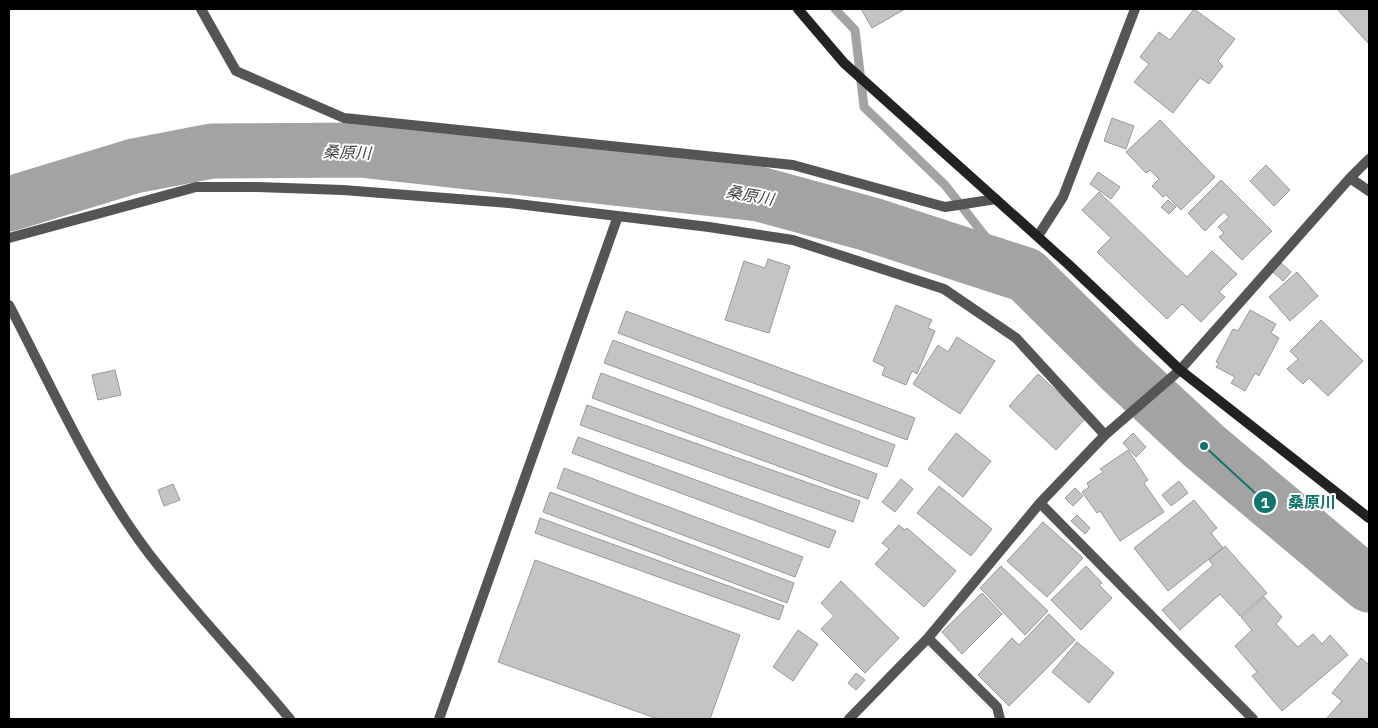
<svg xmlns="http://www.w3.org/2000/svg" width="1378" height="728" font-family="'IBM Plex Sans','Noto Sans JP',sans-serif">
  <style>
    .lines { fill: none; stroke-linecap: round; stroke-linejoin: round }
    .stream { stroke: #a3a3a3; stroke-width: 9 }
    .river { stroke: #a3a3a3; stroke-width: 55 }
    .building { fill: #c4c4c4; stroke: #999 }
    .street { stroke: #555; stroke-width: 10 }
    .secondary { stroke: #222; stroke-width: 10 }
    .labels { text-anchor: middle; stroke-width: 4; stroke-linejoin: round; paint-order: stroke }
    .water-label { font-size: 16px; font-style: italic; fill: #444; stroke: #fff }
    .leader { fill: none; stroke: #0f766e; stroke-width: 2 }
    .callout-dot { fill: #0f766e; stroke: #fff; stroke-width: 2 }
    .mark-label { font-size: 15px; text-anchor: middle; font-weight: bold; fill: #fff }
    .callout-label { font-size: 16px; text-anchor: middle; font-weight: bold; fill: #0f766e; stroke: #fff; stroke-width: 4; stroke-linejoin: round; paint-order: stroke }
  </style>
  <rect width="100%" height="100%" fill="#fff"/>
  <g class="lines">
    <path class="stream" d="M 835,9 L 855,30 L 864,107 L 945,185 L 988,240 L 1026,275"/>
    <path class="river" d="M 9,204 L 134,166 L 212,151 L 360,150 L 759,194 L 869,224 L 1026,275 L 1119,367 L 1204,446 L 1369,585"/>
  </g>
  <path class="building" d="M 861,9 L 905,9 L 872,28 Z
    M 1194,9 L 1235,39 L 1218,61 L 1223,66 L 1209,84 L 1200,78 L 1173,113 L 1134,82 L 1149,64 L 1140,57 L 1159,32 L 1170,40 Z
    M 1337,9 L 1369,9 L 1369,44 Z
    M 1112,118 L 1134,126 L 1126,149 L 1104,141 Z
    M 1160,120 L 1215,177 L 1181,210 L 1166,195 L 1163,197 L 1152,186 L 1159,179 L 1150,170 L 1146,173 L 1126,152 Z
    M 1266,165 L 1290,190 L 1274,206 L 1250,181 Z
    M 1098,172 L 1120,187 L 1111,199 L 1090,184 Z
    M 1221,180 L 1272,231 L 1242,260 L 1219,237 L 1224,233 L 1218,227 L 1229,217 L 1224,212 L 1205,231 L 1188,213 Z
    M 1099,192 L 1187,277 L 1212,251 L 1237,274 L 1219,292 L 1225,297 L 1201,322 L 1182,304 L 1167,319 L 1097,252 L 1111,238 L 1082,210 Z
    M 1168,200 L 1176,207 L 1169,214 L 1161,207 Z
    M 768,259 L 790,266 L 769,333 L 725,320 L 744,261 L 765,268 Z
    M 1281,263 L 1291,272 L 1283,281 L 1273,272 Z
    M 1297,272 L 1318,296 L 1290,321 L 1269,297 Z
    M 896,305 L 932,320 L 928,328 L 935,331 L 917,374 L 912,371 L 906,385 L 882,375 L 885,367 L 873,361 Z
    M 1250,310 L 1276,324 L 1271,333 L 1279,338 L 1259,376 L 1255,373 L 1245,391 L 1231,383 L 1235,377 L 1216,367 L 1219,363 L 1216,362 L 1233,329 L 1238,331 Z
    M 626,311 L 915,418 L 907,440 L 618,333 Z
    M 1321,320 L 1363,361 L 1328,396 L 1309,378 L 1303,384 L 1287,369 L 1298,359 L 1290,351 Z
    M 957,337 L 995,361 L 960,414 L 913,384 L 938,345 L 948,352 Z
    M 613,340 L 895,445 L 887,467 L 604,363 Z
    M 115,370 L 121,395 L 98,400 L 92,375 Z
    M 601,373 L 877,474 L 868,499 L 592,398 Z
    M 1038,374 L 1086,418 L 1056,450 L 1009,406 Z
    M 587,405 L 860,501 L 853,522 L 580,425 Z
    M 956,433 L 991,461 L 963,497 L 928,469 Z
    M 1133,433 L 1146,447 L 1136,457 L 1123,443 Z
    M 578,437 L 836,531 L 829,548 L 572,453 Z
    M 1128,450 L 1148,480 L 1144,483 L 1164,512 L 1120,541 L 1100,511 L 1097,513 L 1082,492 L 1089,487 L 1087,483 L 1103,472 L 1100,469 Z
    M 564,468 L 803,557 L 795,577 L 557,488 Z
    M 901,479 L 913,489 L 895,512 L 882,502 Z
    M 1179,481 L 1188,493 L 1171,506 L 1162,495 Z
    M 173,484 L 180,500 L 164,506 L 158,490 Z
    M 939,486 L 992,529 L 971,556 L 917,513 Z
    M 1075,488 L 1083,496 L 1073,506 L 1065,498 Z
    M 550,492 L 794,583 L 787,603 L 543,512 Z
    M 1194,500 L 1217,528 L 1211,533 L 1223,548 L 1168,591 L 1134,548 Z
    M 1077,515 L 1090,528 L 1085,534 L 1071,521 Z
    M 540,518 L 784,606 L 779,620 L 535,533 Z
    M 1043,522 L 1083,558 L 1047,597 L 1007,561 Z
    M 899,525 L 905,530 L 907,528 L 956,571 L 924,607 L 875,564 L 889,549 L 882,543 Z
    M 1225,546 L 1267,593 L 1240,616 L 1220,594 L 1180,630 L 1162,610 L 1213,565 L 1209,560 Z
    M 535,560 L 740,635 L 710,719 L 658,719 L 498,662 Z
    M 1001,566 L 1048,611 L 1025,635 L 980,588 Z
    M 1086,566 L 1102,583 L 1099,585 L 1112,598 L 1081,630 L 1051,600 Z
    M 841,581 L 899,638 L 865,673 L 821,629 L 834,616 L 821,603 Z
    M 982,593 L 1002,614 L 962,654 L 942,632 Z
    M 1264,597 L 1282,617 L 1276,624 L 1298,647 L 1313,634 L 1322,644 L 1330,635 L 1348,655 L 1282,711 L 1252,676 L 1257,672 L 1235,646 L 1252,630 L 1241,617 Z
    M 1049,614 L 1075,640 L 1009,706 L 978,675 L 1012,638 L 1019,645 Z
    M 798,630 L 818,644 L 793,681 L 773,667 Z
    M 1077,642 L 1114,673 L 1089,703 L 1052,672 Z
    M 1361,658 L 1369,665 L 1369,719 L 1326,719 L 1342,701 L 1332,693 Z
    M 856,673 L 865,680 L 856,690 L 848,683 Z"/>
  <g class="lines">
    <path class="street" d="M 201,9 L 236,71 L 344,118 L 793,165 L 945,207 L 996,199
      M 1350,178 L 1369,191
      M 1038,236 L 1063,197 L 1135,9
      M 9,238 L 196,187 L 257,187 L 343,190 L 509,203 L 709,227 L 793,240 L 944,289 L 1016,338 L 1105,435
      M 9,305 C 53,389 92,479 150,555 C 194,612 244,663 290,719
      M 1040,503 L 1253,719
      M 928,638 L 997,707 L 1000,719
      M 439,719 L 618,216
      M 849,719 L 928,638 L 1040,503 L 1105,435 L 1180,370 L 1350,178 L 1369,159"/>
    <path class="secondary" d="M 798,9 L 844,63 L 1068,264 L 1180,370 L 1369,518"/>
  </g>
  <g class="labels">
    <g class="water-label">
      <text transform="translate(347 152) rotate(2)" y="6">桑原川</text>
      <text transform="translate(750 195) rotate(10)" y="6">桑原川</text>
    </g>
  </g>
  <path class="leader" d="M1204 446L1265 502"/>
  <g class="callout-dot">
    <circle cx="1204" cy="446" r="5"/>
    <circle cx="1265" cy="502" r="12"/>
  </g>
  <g class="mark-label">
    <text x="1265" y="508">1</text>
  </g>
  <g class="callout-label">
    <text x="1312" y="508">桑原川</text>
  </g>
  <rect width="1378" height="728" fill="none" stroke="#000000" stroke-width="20"/>
</svg>
